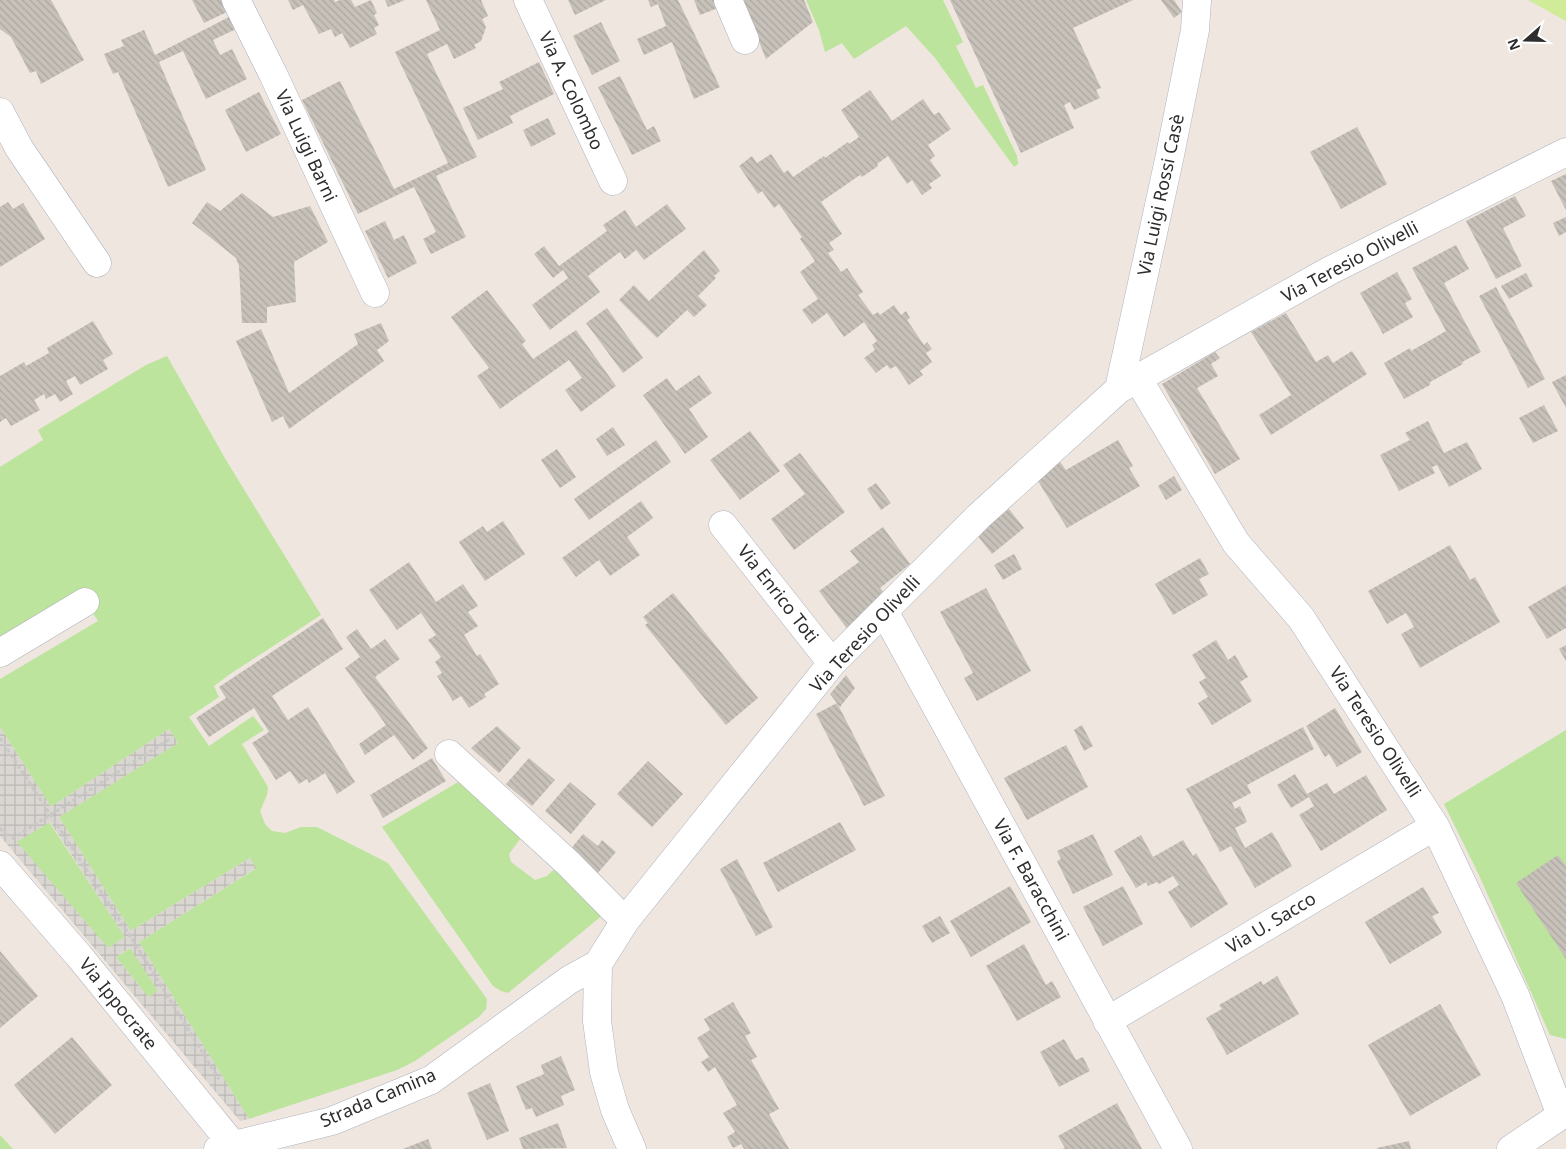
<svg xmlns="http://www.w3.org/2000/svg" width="1566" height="1149" font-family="'Noto Sans',sans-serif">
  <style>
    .grass { fill: #bce49c }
    .pitch { fill: #d1ec98 }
    .plaza { fill: url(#plaza-grid); fill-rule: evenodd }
    .building { fill: url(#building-back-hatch) }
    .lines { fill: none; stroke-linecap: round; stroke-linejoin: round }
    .minor-casing { stroke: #afb3bd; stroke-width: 29 }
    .path { stroke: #c8c8c8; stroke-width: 3; stroke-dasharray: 4 2.5; stroke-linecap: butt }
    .minor { stroke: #fff; stroke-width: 28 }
    .labels { text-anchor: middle; stroke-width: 4; stroke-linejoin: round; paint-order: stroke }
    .street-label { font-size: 18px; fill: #2d2d2d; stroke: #fff }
  </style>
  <defs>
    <pattern id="plaza-grid" width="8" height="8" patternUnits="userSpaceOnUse" patternTransform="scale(1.25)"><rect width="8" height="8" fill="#dad6d2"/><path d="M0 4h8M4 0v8" fill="none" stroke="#bbb8b5"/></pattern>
    <pattern id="building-back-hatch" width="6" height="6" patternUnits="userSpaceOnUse" patternTransform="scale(1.25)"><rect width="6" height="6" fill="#c7c1ba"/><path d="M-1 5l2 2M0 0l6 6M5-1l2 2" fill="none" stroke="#aba6a0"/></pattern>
  </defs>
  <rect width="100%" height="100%" fill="#eee6df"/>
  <path class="grass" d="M 806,0 L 943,0 L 963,42 L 956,46 L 976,88 L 983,85 L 1017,156 L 1018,164 L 1014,167 L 935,58 L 906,26 L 854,59 L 842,43 L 825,52 L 819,30 Z
    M 167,356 L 226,460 L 321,615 L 230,674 L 214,686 L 219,697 L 189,717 L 209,746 L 253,716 L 264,730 L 242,744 L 268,787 L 267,795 L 260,811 L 265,824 L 272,831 L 285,833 L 301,827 L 317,827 L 388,863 L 487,999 L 486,1009 L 479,1017 L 415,1061 L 397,1070 L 249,1119 L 139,942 L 255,869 L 250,858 L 131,931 L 59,817 L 177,743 L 169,729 L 51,807 L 0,727 L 0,679 L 98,621 L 79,592 L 0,636 L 0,467 L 43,440 L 38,430 L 146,365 Z
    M 1566,730 L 1566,1039 L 1550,1035 L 1478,873 L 1444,804 Z
    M 460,781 L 523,835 L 509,854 L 511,862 L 535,880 L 547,876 L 560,864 L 604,914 L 508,993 L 501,991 L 493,986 L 382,827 Z
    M 49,822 L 125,937 L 108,948 L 16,842 Z
    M 131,948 L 158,991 L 148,997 L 116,957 Z
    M 0,1135 L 13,1149 L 0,1149 Z"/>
  <path class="pitch" d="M 1528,0 L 1566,0 L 1566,21 Z"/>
  <path class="plaza" d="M 0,727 L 51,807 L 169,729 L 178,743 L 59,817 L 131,931 L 250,858 L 256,868 L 139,942 L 249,1119 L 240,1121 L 0,836 ZM 50,822 L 125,937 L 108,948 L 17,842 ZM 130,948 L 158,991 L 148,997 L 116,957 Z"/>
  <path class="building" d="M 0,0 L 51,0 L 84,60 L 41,84 L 36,71 L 30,73 L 11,37 L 0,29 Z
    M 192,0 L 221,0 L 227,12 L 204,23 Z
    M 288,0 L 334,0 L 335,2 L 340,0 L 351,0 L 355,7 L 371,0 L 377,13 L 374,15 L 379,25 L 374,28 L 377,34 L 350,48 L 342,33 L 335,37 L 331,29 L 319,34 L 303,5 L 293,10 Z
    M 385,0 L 405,0 L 388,7 Z
    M 426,0 L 481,0 L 488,16 L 482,19 L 486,27 L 481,41 L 474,45 L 476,48 L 454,59 L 447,44 L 427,54 L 477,157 L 436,176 L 466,237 L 431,254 L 423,239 L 436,232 L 414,187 L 358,214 L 302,100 L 340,81 L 394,189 L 448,163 L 395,52 L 440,30 Z
    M 568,0 L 606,0 L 575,15 Z
    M 648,0 L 678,0 L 720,87 L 694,99 L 672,42 L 644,55 L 637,39 L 666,26 L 658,4 L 651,7 Z
    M 694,0 L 715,0 L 718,8 L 700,15 Z
    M 742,0 L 804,0 L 813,22 L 766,59 Z
    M 950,0 L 1133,0 L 1073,28 L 1101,88 L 1096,90 L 1100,98 L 1074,110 L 1070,102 L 1064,105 L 1074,128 L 1021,153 Z
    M 1161,0 L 1174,0 L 1182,12 L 1174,18 Z
    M 229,17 L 236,29 L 213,40 L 220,55 L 232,49 L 247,79 L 206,99 L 183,51 L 159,62 L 206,170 L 168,187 L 118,72 L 113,74 L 104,54 L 124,46 L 121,40 L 144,30 L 155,55 Z
    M 601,22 L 620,61 L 592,75 L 573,36 Z
    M 539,62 L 554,94 L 510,116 L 513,123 L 478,140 L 463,108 L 503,89 L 499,82 Z
    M 620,76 L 647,130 L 654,126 L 661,141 L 632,155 L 598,87 Z
    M 870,90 L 892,121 L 923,99 L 934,115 L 939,112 L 951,129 L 928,145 L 935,156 L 930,160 L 941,176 L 929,184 L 932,188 L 922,195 L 912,180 L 907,184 L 888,156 L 877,164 L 878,166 L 862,177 L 860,175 L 821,202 L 842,234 L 829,243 L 834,250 L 828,253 L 841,272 L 847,268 L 863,292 L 858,295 L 873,315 L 878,312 L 880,315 L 894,305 L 901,315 L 906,311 L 910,318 L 907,320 L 924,345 L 927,342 L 932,349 L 926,353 L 932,362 L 920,371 L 923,375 L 909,385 L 896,366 L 890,369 L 887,365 L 876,373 L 864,358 L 875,350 L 872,345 L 877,341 L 864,322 L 844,337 L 827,313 L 812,324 L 802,310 L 818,299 L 800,272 L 815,261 L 800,239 L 802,237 L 779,204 L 774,208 L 762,191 L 758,194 L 739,166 L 752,156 L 757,163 L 771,154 L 784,173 L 788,170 L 793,177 L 824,156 L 825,158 L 848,142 L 849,144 L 859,137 L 841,110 Z
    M 259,92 L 281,134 L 246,152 L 225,110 Z
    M 548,118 L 556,134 L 531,147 L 523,130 Z
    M 1357,127 L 1387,184 L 1341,209 L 1310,152 Z
    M 1566,174 L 1566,210 L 1551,181 Z
    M 242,193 L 273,217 L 310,206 L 328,242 L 294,262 L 296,302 L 267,307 L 267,323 L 242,323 L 239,266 L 236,258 L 192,223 L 207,202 L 220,211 Z
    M 1515,196 L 1526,216 L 1503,228 L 1522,266 L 1496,279 L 1466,221 Z
    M 8,202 L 13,209 L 23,203 L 45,239 L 0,267 L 0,207 Z
    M 667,204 L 686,229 L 644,260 L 636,250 L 625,259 L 620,252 L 597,269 L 588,276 L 600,292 L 550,330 L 532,305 L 568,278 L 563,270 L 553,278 L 534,254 L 544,246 L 559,266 L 607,231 L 603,225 L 625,210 L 636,227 Z
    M 1566,217 L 1566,232 L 1559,236 L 1553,223 Z
    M 385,221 L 394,240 L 404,235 L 417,263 L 388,278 L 365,231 Z
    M 1456,245 L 1469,269 L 1444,283 L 1481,352 L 1462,362 L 1463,364 L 1430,382 L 1430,385 L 1404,399 L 1384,363 L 1410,348 L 1411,351 L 1446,331 L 1412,268 Z
    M 704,250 L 720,271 L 714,276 L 716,278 L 698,296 L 707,305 L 694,317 L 687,310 L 657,338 L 619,300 L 634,285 L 649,301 Z
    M 1397,272 L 1412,299 L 1405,303 L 1413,317 L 1383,334 L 1360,293 Z
    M 1526,273 L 1533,286 L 1509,299 L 1501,286 Z
    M 1496,287 L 1545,379 L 1528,388 L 1479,296 Z
    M 487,290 L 526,341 L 522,344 L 533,359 L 576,330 L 616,386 L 581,412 L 565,390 L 582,378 L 569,360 L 500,409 L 477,376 L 489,368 L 451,317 Z
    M 607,308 L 643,358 L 623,373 L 586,323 Z
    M 1286,313 L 1316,362 L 1328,355 L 1333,363 L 1352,351 L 1367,374 L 1271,435 L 1259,415 L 1291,395 L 1251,332 Z
    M 93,321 L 113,354 L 103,360 L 108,369 L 80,385 L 75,376 L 66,381 L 73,394 L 60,402 L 55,394 L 46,399 L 44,394 L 34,400 L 40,410 L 11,426 L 6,418 L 0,422 L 0,376 L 24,362 L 26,366 L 49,353 L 47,348 Z
    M 381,323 L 389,341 L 377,350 L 384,361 L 289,429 L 283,416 L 272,422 L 236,341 L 261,329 L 289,393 L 358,344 L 354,334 Z
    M 1215,352 L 1220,358 L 1211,364 L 1218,376 L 1197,388 L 1240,459 L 1215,474 L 1162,384 Z
    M 699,375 L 712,393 L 689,409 L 708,437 L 685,454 L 643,395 L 667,378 L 676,391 Z
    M 1566,375 L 1566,408 L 1552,382 Z
    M 1544,405 L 1558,431 L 1533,443 L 1519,418 Z
    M 1428,421 L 1444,453 L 1467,442 L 1482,469 L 1449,487 L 1437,465 L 1432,467 L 1435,473 L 1399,491 L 1380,455 L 1410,440 L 1405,433 Z
    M 613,427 L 625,445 L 607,456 L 596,439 Z
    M 750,431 L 780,471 L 740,500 L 710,460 Z
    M 656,440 L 671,462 L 589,520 L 574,499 Z
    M 1118,440 L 1133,466 L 1129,468 L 1140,486 L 1067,528 L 1038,481 L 1060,462 L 1066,470 Z
    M 557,449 L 576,477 L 560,488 L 541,460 Z
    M 800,453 L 845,512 L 794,550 L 771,519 L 805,494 L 783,465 Z
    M 1174,476 L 1182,490 L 1166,500 L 1158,486 Z
    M 876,483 L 891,503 L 881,510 L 867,489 Z
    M 641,501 L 653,518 L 627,537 L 640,555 L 610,576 L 599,560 L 576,577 L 562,558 Z
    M 1009,509 L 1024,528 L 992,554 L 977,535 Z
    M 503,521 L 525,554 L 485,581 L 459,542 L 483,526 L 487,532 Z
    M 883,527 L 910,564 L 880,588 L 884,593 L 848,630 L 819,591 L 859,562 L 850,551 Z
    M 1450,545 L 1470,580 L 1475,577 L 1500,622 L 1420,668 L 1401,634 L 1414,627 L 1406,613 L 1387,624 L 1368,591 Z
    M 1014,554 L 1022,569 L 1003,580 L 994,565 Z
    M 1200,558 L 1209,574 L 1199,579 L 1208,595 L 1173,615 L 1155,584 Z
    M 409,562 L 436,602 L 463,584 L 478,606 L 468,612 L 478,626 L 464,635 L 477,656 L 480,654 L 499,684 L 484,694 L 486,697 L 469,708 L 461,696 L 453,701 L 437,676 L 442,673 L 435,662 L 441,657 L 428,640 L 436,635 L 421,613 L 397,630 L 369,590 Z
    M 1566,585 L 1566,628 L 1547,639 L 1528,607 Z
    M 986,588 L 1031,671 L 977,701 L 964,678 L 973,673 L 940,612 Z
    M 673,593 L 758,698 L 726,725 L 645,625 L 648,623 L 643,617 Z
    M 323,618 L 343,649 L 272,696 L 288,720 L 308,707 L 355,782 L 337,794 L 325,773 L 309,783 L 307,779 L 299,784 L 290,771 L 276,780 L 252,743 L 269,732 L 254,708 L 209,737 L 196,718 L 226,698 L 219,687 Z
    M 357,629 L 371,649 L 385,639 L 400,659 L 375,677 L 428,748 L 413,760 L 394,735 L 365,755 L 359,744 L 386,725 L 345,668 L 360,657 L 346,637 Z
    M 1216,640 L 1228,660 L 1235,655 L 1248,677 L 1240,682 L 1252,701 L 1212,725 L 1198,703 L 1208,697 L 1199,682 L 1206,678 L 1192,655 Z
    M 1566,645 L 1566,661 L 1559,649 Z
    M 846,675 L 855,688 L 840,707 L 830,694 Z
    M 837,703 L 885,796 L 864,806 L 816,714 Z
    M 1335,708 L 1362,752 L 1337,767 L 1329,754 L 1325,757 L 1306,726 Z
    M 1082,725 L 1093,746 L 1084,751 L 1074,730 Z
    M 497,726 L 521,748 L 499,773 L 471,748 Z
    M 1303,727 L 1314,749 L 1247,785 L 1251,793 L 1232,803 L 1235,809 L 1240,806 L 1247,822 L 1235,828 L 1245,848 L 1272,832 L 1292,866 L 1255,888 L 1231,846 L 1220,852 L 1186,789 Z
    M 1066,745 L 1088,787 L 1027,820 L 1004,778 Z
    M 432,758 L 446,781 L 383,818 L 370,795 Z
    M 529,758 L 555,780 L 532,806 L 506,784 Z
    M 648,761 L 683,794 L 652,827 L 617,794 Z
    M 1295,774 L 1307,794 L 1327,783 L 1334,794 L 1366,775 L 1387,810 L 1321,851 L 1299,815 L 1314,806 L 1309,797 L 1291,808 L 1277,785 Z
    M 570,782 L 596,804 L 571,834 L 545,811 Z
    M 840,822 L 856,850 L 778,892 L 763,863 Z
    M 583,834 L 598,846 L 602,840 L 616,852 L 597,874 L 569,851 Z
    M 1093,834 L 1113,875 L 1073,894 L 1057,861 L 1061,859 L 1057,851 Z
    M 1141,835 L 1153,857 L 1183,840 L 1193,856 L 1196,853 L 1228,904 L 1191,928 L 1168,892 L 1179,885 L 1173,876 L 1159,884 L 1157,882 L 1148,886 L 1146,882 L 1136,888 L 1114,851 Z
    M 1558,855 L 1566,866 L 1566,959 L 1516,883 Z
    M 737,859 L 773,927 L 756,936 L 720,869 Z
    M 1010,886 L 1031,922 L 971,957 L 950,921 Z
    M 1123,886 L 1143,924 L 1103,946 L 1083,907 Z
    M 1423,887 L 1439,913 L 1432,916 L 1442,933 L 1390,964 L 1365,922 Z
    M 940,916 L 950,933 L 932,943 L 922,926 Z
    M 1024,944 L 1046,985 L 1052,981 L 1061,997 L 1017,1021 L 986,966 Z
    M 0,951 L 38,996 L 0,1028 Z
    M 1277,976 L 1299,1014 L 1227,1055 L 1206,1018 L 1222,1009 L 1219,1005 L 1261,981 L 1263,985 Z
    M 733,1002 L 751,1033 L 745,1036 L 757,1057 L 751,1060 L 779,1109 L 769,1114 L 789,1149 L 744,1149 L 741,1144 L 733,1148 L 727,1137 L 735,1132 L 723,1113 L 737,1105 L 715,1067 L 708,1072 L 701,1062 L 709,1057 L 697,1038 L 710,1030 L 704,1019 Z
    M 1440,1004 L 1481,1075 L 1410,1116 L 1368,1045 Z
    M 72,1037 L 112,1085 L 55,1134 L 14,1085 Z
    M 1064,1039 L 1076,1060 L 1083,1057 L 1090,1071 L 1059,1087 L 1040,1052 Z
    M 561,1056 L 575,1090 L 561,1096 L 564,1105 L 536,1117 L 532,1108 L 526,1110 L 516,1086 L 544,1074 L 541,1065 Z
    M 490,1083 L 509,1131 L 487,1140 L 467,1093 Z
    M 1117,1103 L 1142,1149 L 1062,1149 L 1065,1148 L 1058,1136 Z
    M 558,1123 L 567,1148 L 523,1149 L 519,1138 Z
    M 428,1139 L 432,1149 L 403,1149 Z
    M 1409,1141 L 1411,1149 L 1377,1149 L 1377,1148 Z"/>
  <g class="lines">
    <g class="minor-casing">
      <path id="minor" d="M 236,0 L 273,74 L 375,293
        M 528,0 L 613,181
        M 728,0 L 745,40
        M 0,112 L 19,148 L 97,263
        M 1138,379 L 1236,543 L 1301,618 L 1435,826 L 1515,995 L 1561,1115
        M 1119,389 L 1170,155 L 1195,30 L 1197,0
        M 723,525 L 832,663
        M 884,611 L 1178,1149
        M 0,653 L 85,602
        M 449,754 L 569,864 L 625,921
        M 0,865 L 79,956 L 233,1145
        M 1107,1021 L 1435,826
        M 218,1149 L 332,1121 L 431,1080 L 569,980 L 598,964
        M 632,1149 L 615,1110 L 604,1072 L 597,1021 L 598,964 L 625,921 L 832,663 L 978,517 L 1119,389 L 1329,271 L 1566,152
        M 1511,1149 L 1566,1112"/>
    </g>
    <path class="path" d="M 0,738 L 132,939 L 219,1079
      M 0,828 L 8,837
      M 12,839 L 170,739"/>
    <use href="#minor" class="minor"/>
  </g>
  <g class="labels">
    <g class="street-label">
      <text transform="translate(571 91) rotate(65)" y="6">Via A. Colombo</text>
      <text transform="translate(306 146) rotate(65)" y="6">Via Luigi Barni</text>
      <text transform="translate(1161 195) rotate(-78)" y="6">Via Luigi Rossi Casè</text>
      <text transform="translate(1350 262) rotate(-28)" y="6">Via Teresio Olivelli</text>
      <text transform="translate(778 594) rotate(52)" y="6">Via Enrico Toti</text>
      <text transform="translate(865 634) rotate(-47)" y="6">Via Teresio Olivelli</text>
      <text transform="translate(1375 732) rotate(57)" y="6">Via Teresio Olivelli</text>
      <text transform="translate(1031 880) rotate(61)" y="6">Via F. Baracchini</text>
      <text transform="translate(1271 923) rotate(-31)" y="6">Via U. Sacco</text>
      <text transform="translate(118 1004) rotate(51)" y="6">Via Ippocrate</text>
      <text transform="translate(378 1098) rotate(-23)" y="6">Strada Camina</text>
    </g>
  </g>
  <g transform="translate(1526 40) rotate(250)" stroke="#ffffff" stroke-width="4" paint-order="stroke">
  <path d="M0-4L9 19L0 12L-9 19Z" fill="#2d2d2d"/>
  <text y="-8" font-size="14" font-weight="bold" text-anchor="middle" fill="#2d2d2d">N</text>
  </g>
</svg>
